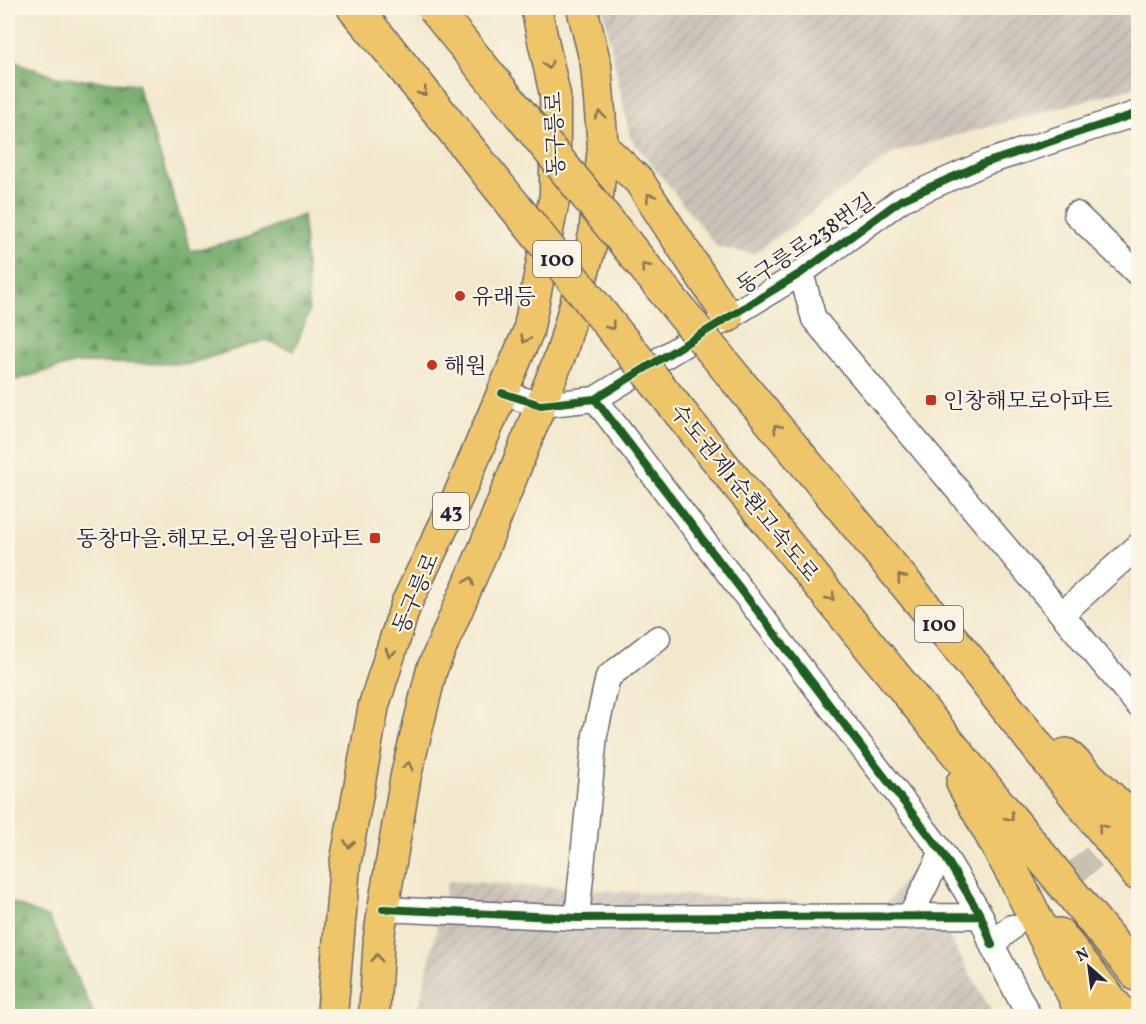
<svg xmlns="http://www.w3.org/2000/svg" width="1146" height="1024" font-family="Vollkorn,'Noto Serif KR',serif">
  <style>
    .industrial { fill: url(#industrial-furrows) }
    .forest { fill: url(#forest-firs); stroke: #4a6652; stroke-width: 1.5 }
    .lines { fill: none; stroke-linecap: round; stroke-linejoin: round }
    .minor-tunnel { stroke: #c8c1b0; stroke-width: 24; stroke-dasharray: 24 12; stroke-linecap: butt }
    .minor-casing { stroke: #6b686e; stroke-width: 27 }
    .major-casing { stroke: #6b686e; stroke-width: 33 }
    .highway-casing { stroke: #6b686e; stroke-width: 36 }
    .minor { stroke: #fff; stroke-width: 24 }
    .major { stroke: #eec569; stroke-width: 30 }
    .highway { stroke: #eec569; stroke-width: 33 }
    .highway-bridge-casing { stroke: #6b686e; stroke-width: 36; stroke-linecap: butt }
    .highway-bridge { stroke: #eec569; stroke-width: 33 }
    .cycleway-casing { stroke: #fcf5e5; stroke-width: 11 }
    .cycleway { stroke: #1b5e20; stroke-width: 8 }
    .oneway { stroke: #887452 }
    .poi-dot { fill: #c8321e; stroke: #fcf5e5; stroke-width: 2 }
    .labels { text-anchor: middle; stroke-width: 4.5; stroke-linejoin: round; paint-order: stroke }
    .shield { fill: #fcf5e5; stroke: #63616e; stroke-width: 1.5 }
    .shield-label { font-size: 21px; font-weight: bold; fill: #22223b }
    .street-label { font-size: 22px; fill: #22223b; stroke: #fcf5e5 }
    .poi-label { font-size: 22px; fill: #22223b; stroke: #fcf5e5; text-anchor: start }
  </style>
  <defs>
    <pattern id="industrial-furrows" width="10" height="10" patternUnits="userSpaceOnUse" patternTransform="scale(1.5)"><rect width="10" height="10" fill="#cbc2b8"/><path d="M-1 1l2-2M0 10L10 0M9 11l2-2" fill="none" stroke="#aea69f"/></pattern>
    <pattern id="forest-firs" width="22" height="20" patternUnits="userSpaceOnUse" patternTransform="scale(1.5)"><rect width="22" height="20" fill="#71aa68"/><path d="M5 1l3.5 6h-7zM16 11l3.5 6h-7z" fill="#5c8a57"/></pattern>
  </defs>
  <rect width="100%" height="100%" fill="#fcf5e5"/>
  <filter id="ink" filterUnits="userSpaceOnUse"><feTurbulence type="fractalNoise" baseFrequency=".0167" numOctaves="2"/><feDisplacementMap in="SourceGraphic" scale="12" xChannelSelector="R" yChannelSelector="G"/><feConvolveMatrix kernelMatrix="1 2 1 2 8 2 1 2 1" color-interpolation-filters="sRGB"/></filter>
  <filter id="wash" filterUnits="userSpaceOnUse"><feTurbulence type="fractalNoise" baseFrequency=".008" numOctaves="4" result="noise"/><feDisplacementMap in="SourceGraphic" scale="24" xChannelSelector="R" yChannelSelector="G"/><feGaussianBlur stdDeviation="1.35" result="paint"/><feColorMatrix in="noise" values="0 0 0 0 0 0 0 0 0 0 0 0 0 0 0 0 0 1.4 0 .05"/><feComposite in="paint" operator="in"/></filter>
  <g filter="url(#wash)">
    <rect width="100%" height="100%" fill="#f2e9cd"/>
    <path class="industrial" d="M 603,8 L 1138,8 L 1138,86 L 896,152 L 753,254 L 717,247 L 630,137 Z
      M 911,871 L 994,1016 L 420,1016 L 420,1000 L 448,881 L 884,907 Z"/>
    <path class="forest" d="M 8,59 L 56,77 L 137,84 L 191,251 L 243,239 L 303,215 L 309,312 L 294,351 L 265,340 L 189,364 L 76,363 L 8,382 Z
      M 8,901 L 49,918 L 95,1016 L 8,1016 Z"/>
  </g>
  <g filter="url(#ink)">
    <g class="lines">
      <path class="minor-tunnel" d="M 1021,919 L 1124,831"/>
      <g class="minor-casing">
        <path id="minor" d="M 1076,214 L 1138,274
          M 801,273 L 814,319 L 1138,705
          M 502,393 L 541,405 L 595,399 L 801,273 L 901,200 L 985,163 L 1138,113
          M 595,399 L 942,852 L 981,916 L 992,945
          M 1062,614 L 1138,546
          M 383,909 L 577,918 L 981,916
          M 910,917 L 942,852
          M 577,918 L 595,735 L 608,677 L 658,638
          M 1012,927 L 992,945 L 1029,1016"/>
      </g>
      <g class="major-casing">
        <path id="major" d="M 603,147 L 639,181 L 728,317
          M 332,1016 L 345,865 L 374,705 L 406,604 L 460,492 L 528,332 L 555,195 L 555,95 L 536,8
          M 374,1016 L 379,937 L 383,909 L 406,775 L 432,669 L 484,548 L 562,351 L 594,235 L 603,147 L 596,65 L 582,8"/>
      </g>
      <g class="highway-casing">
        <path id="highway" d="M 354,8 L 387,47
          M 735,378 L 973,665 L 1138,874
          M 727,471 L 1138,975
          M 1066,755 L 1138,825
          M 963,783 L 1016,879 L 1075,997 L 1082,1016
          M 1059,935 L 1123,1016"/>
      </g>
      <use href="#minor" class="minor"/>
      <use href="#major" class="major"/>
      <use href="#highway" class="highway"/>
      <g class="highway-bridge-casing">
        <path id="highway-bridge" d="M 434,8 L 735,378
          M 387,47 L 727,471"/>
      </g>
      <use href="#highway-bridge" class="highway-bridge"/>
      <g class="cycleway-casing">
        <path id="cycleway" d="M 502,393 L 541,405 L 595,399 L 801,273 L 901,200 L 985,163 L 1138,113
          M 595,399 L 942,852 L 981,916 L 992,945
          M 383,909 L 577,918 L 981,916"/>
      </g>
      <use href="#cycleway" class="cycleway"/>
    </g>
    <defs><path id="oneway-chevron" d="M-2-3.5L2.5 0L-2 3.5" fill="none" stroke-width="1.6" stroke-linecap="round" stroke-linejoin="round" transform="scale(1.5)"/></defs>
    <g class="oneway">
      <use href="#oneway-chevron" transform="translate(548 65) rotate(77)"/>
      <use href="#oneway-chevron" transform="translate(423 92) rotate(51)"/>
      <use href="#oneway-chevron" transform="translate(600 115) rotate(-95)"/>
      <use href="#oneway-chevron" transform="translate(650 197) rotate(-123)"/>
      <use href="#oneway-chevron" transform="translate(645 267) rotate(-129)"/>
      <use href="#oneway-chevron" transform="translate(611 326) rotate(51)"/>
      <use href="#oneway-chevron" transform="translate(525 339) rotate(112)"/>
      <use href="#oneway-chevron" transform="translate(777 428) rotate(-130)"/>
      <use href="#oneway-chevron" transform="translate(901 578) rotate(-130)"/>
      <use href="#oneway-chevron" transform="translate(470 581) rotate(-67)"/>
      <use href="#oneway-chevron" transform="translate(831 597) rotate(51)"/>
      <use href="#oneway-chevron" transform="translate(390 653) rotate(108)"/>
      <use href="#oneway-chevron" transform="translate(408 766) rotate(-76)"/>
      <use href="#oneway-chevron" transform="translate(1010 817) rotate(51)"/>
      <use href="#oneway-chevron" transform="translate(1102 828) rotate(-128)"/>
      <use href="#oneway-chevron" transform="translate(349 844) rotate(100)"/>
      <use href="#oneway-chevron" transform="translate(377 958) rotate(-87)"/>
    </g>
  </g>
  <g class="poi-dot">
    <circle cx="460" cy="296" r="6"/>
    <circle cx="432" cy="365" r="6"/>
    <rect x="925" y="394" width="12" height="12" rx="3"/>
    <rect x="369" y="532" width="12" height="12" rx="3"/>
  </g>
  <g class="labels">
    <g class="shield">
      <rect x="533" y="241" width="48" height="36" rx="4.5"/>
      <rect x="433" y="493" width="36" height="36" rx="4.5"/>
      <rect x="915" y="606" width="48" height="36" rx="4.5"/>
    </g>
    <g class="shield-label">
      <text x="557" y="266">100</text>
      <text x="451" y="518">43</text>
      <text x="939" y="631">100</text>
    </g>
    <g class="street-label">
      <text transform="translate(554 134) rotate(-92)" y="8">동구릉로</text>
      <text transform="translate(805 243) rotate(-34)" y="8">동구릉로238번길</text>
      <text transform="translate(745 492) rotate(51)" y="8">수도권제1순환고속도로</text>
      <text transform="translate(415 593) rotate(-67)" y="8">동구릉로</text>
    </g>
    <g class="poi-label">
      <text x="472" y="304">유래등</text>
      <text x="444" y="373">해원</text>
      <text x="943" y="408">인창해모로아파트</text>
      <text x="363" y="546" text-anchor="end">동창마을.해모로.어울림아파트</text>
    </g>
  </g>
  <rect width="1146" height="1024" fill="none" stroke="#fcf5e5" stroke-width="30"/>
  <g transform="translate(1089 967) rotate(332)" stroke="#fcf5e5" stroke-width="4.5" paint-order="stroke">
  <path d="M0-4.5L10 22L0 15L-10 22Z" fill="#22223b"/>
  <text y="-9" font-size="16" font-weight="bold" text-anchor="middle" fill="#22223b">N</text>
  </g>
</svg>
